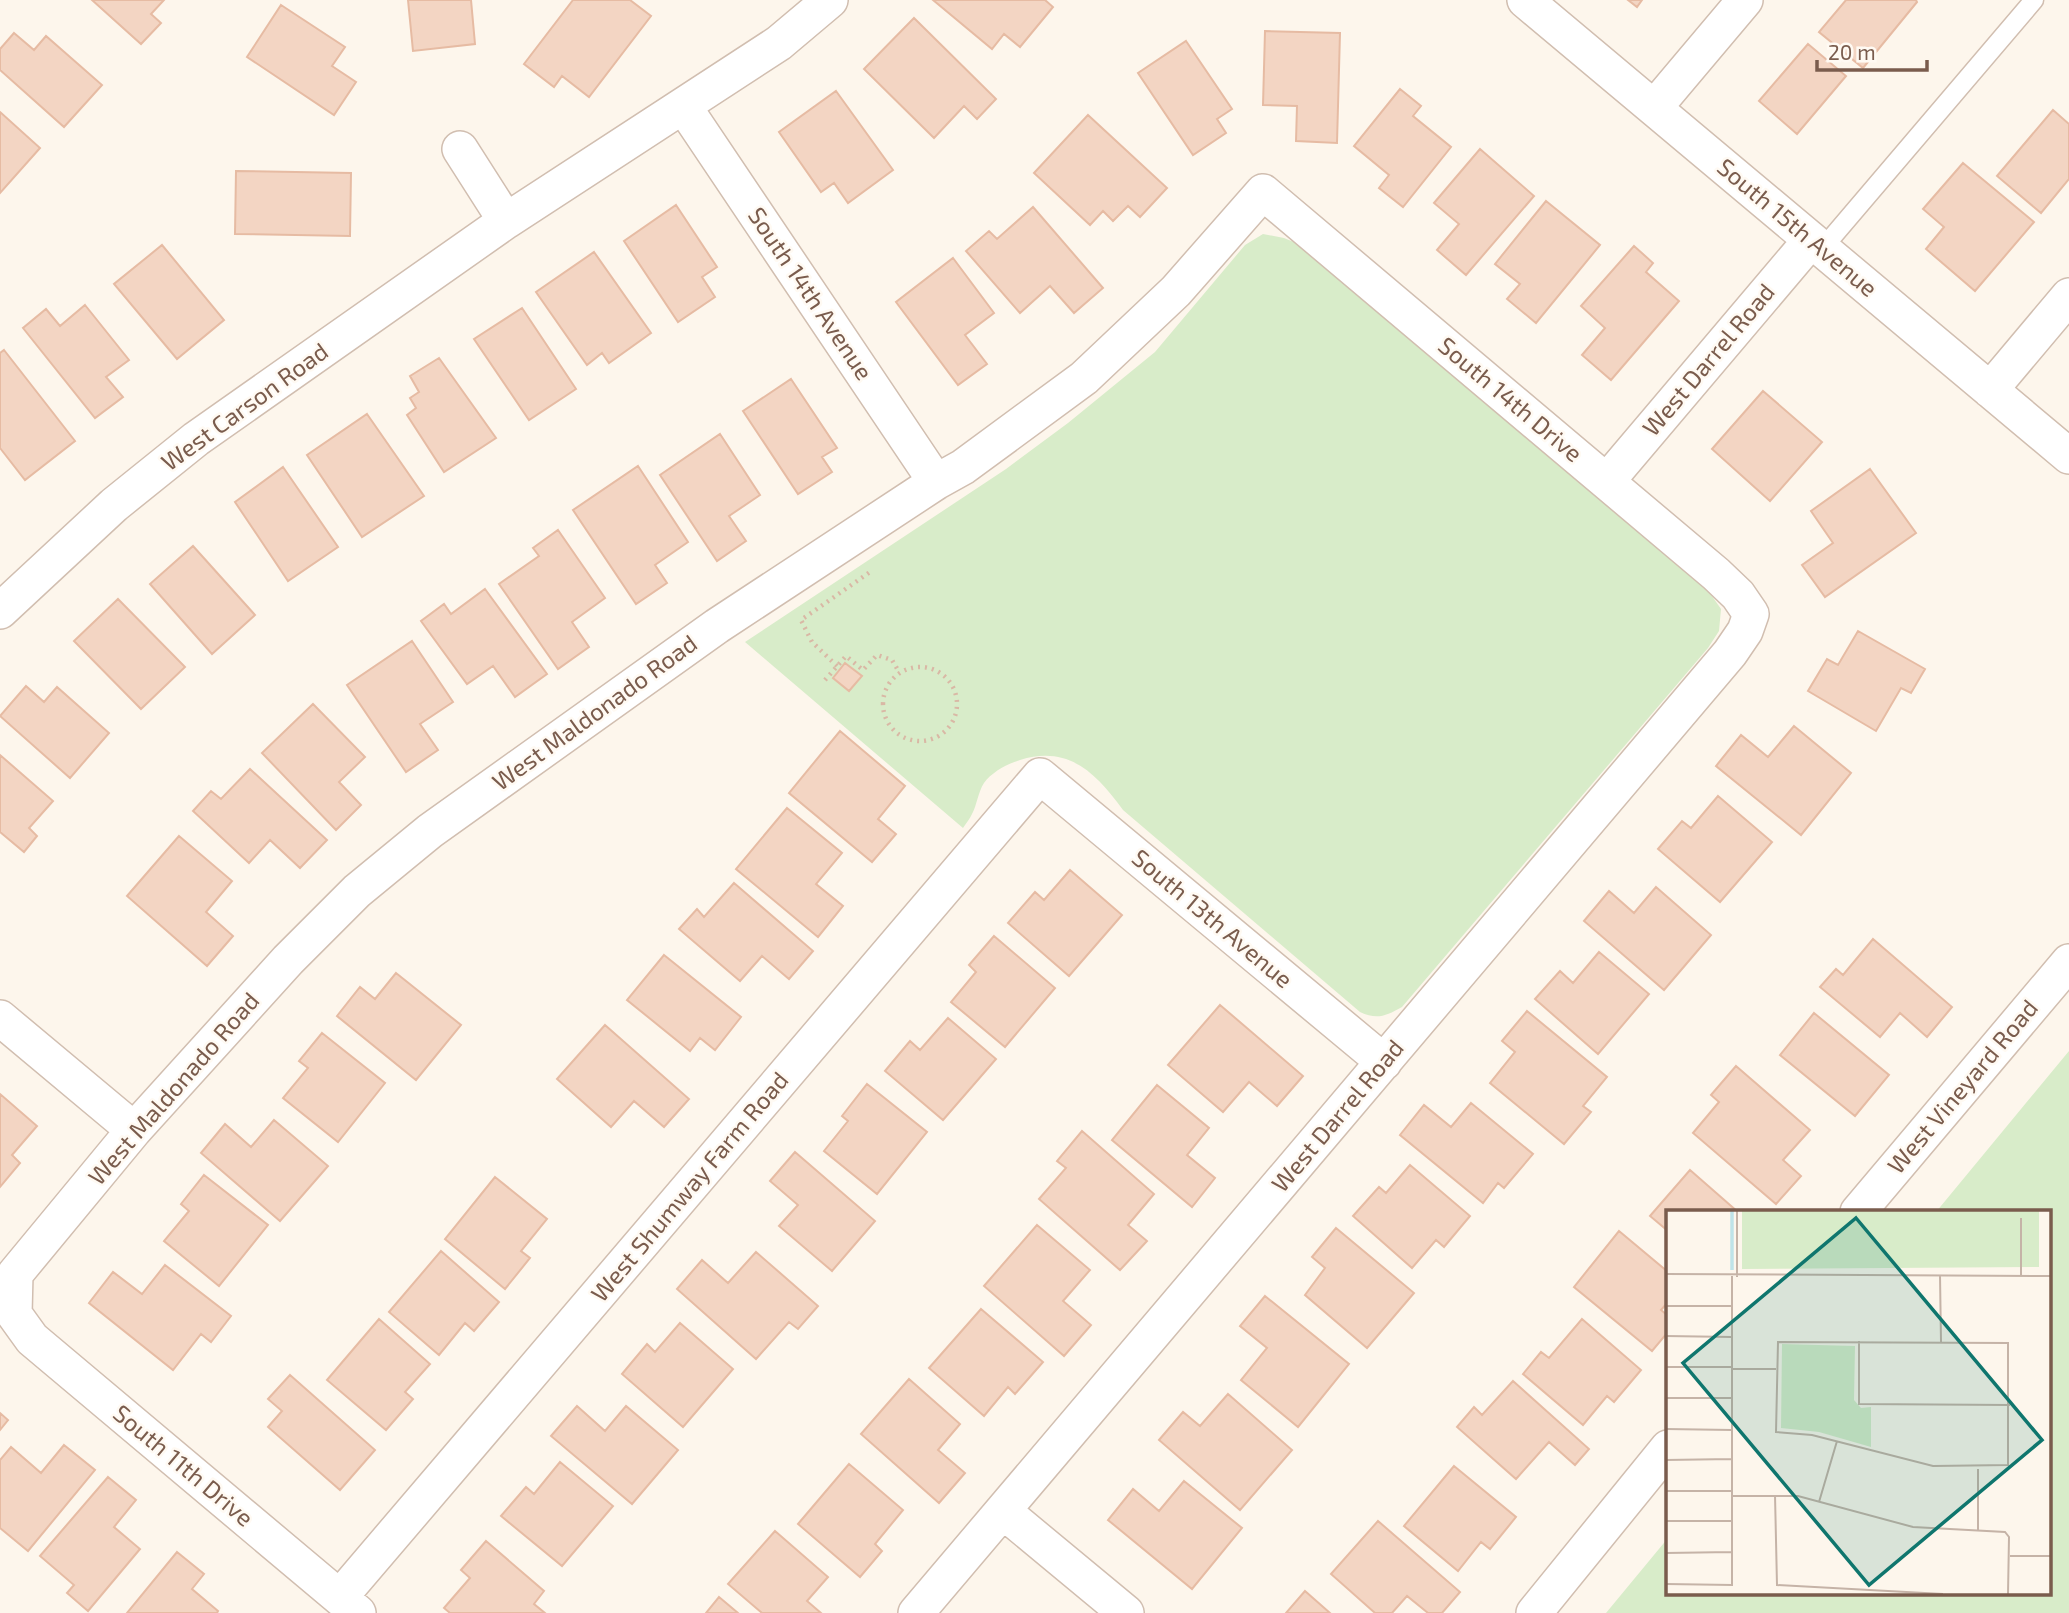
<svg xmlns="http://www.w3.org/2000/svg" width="2069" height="1613" font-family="'Exo 2',sans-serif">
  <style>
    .green { fill: #d8ecc9 }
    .building { fill: #f3d5c3; stroke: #e6bba3; stroke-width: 2 }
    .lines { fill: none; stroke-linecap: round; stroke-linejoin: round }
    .lane-casing { stroke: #d1beb0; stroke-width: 21 }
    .street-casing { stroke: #d1beb0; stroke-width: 38 }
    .path { stroke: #d9b8a5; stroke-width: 4.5; stroke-dasharray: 2 5; stroke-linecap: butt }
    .lane { stroke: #fff; stroke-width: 18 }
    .street { stroke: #fff; stroke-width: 35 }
    .labels { text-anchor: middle; stroke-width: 5; stroke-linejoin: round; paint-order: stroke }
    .street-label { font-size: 24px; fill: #7a5c4d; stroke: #fffaf3 }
    .inset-river { fill: none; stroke: #bfe3e8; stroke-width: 3.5 }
    .inset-road { fill: none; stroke: #c5b3a7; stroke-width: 2 }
    .view { fill: #0f766e; fill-opacity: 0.15; stroke: #0f766e; stroke-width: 3.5 }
    .inset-edge { fill: none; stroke: #7a5c4d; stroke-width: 3.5 }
  </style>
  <rect width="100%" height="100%" fill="#fdf6ec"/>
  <path class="green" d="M 1263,234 L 1284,238 L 1301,245 L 1707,589 L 1721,609 L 1719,631 L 1708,648 L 1402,1007 C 1386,1016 1377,1020 1360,1012 L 1123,810 C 1096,773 1069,745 1020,760 C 1007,764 992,772 984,783 C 978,792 977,805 972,814 C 970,819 966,823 963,828 L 745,642 L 1006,469 L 1068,423 L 1155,352 L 1245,245 Z
    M 2069,1051 L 2069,1613 L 1606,1613 L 1668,1538 L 1668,1594 L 2050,1594 L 2050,1212 L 1936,1212 Z"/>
  <path class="building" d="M 92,0 L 164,0 L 151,14 L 161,23 L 141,44 Z
    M 408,0 L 471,0 L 475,44 L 413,51 Z
    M 573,0 L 630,0 L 651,16 L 589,97 L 562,76 L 554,87 L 524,64 Z
    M 933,0 L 1045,0 L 1053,7 L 1020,47 L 1004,34 L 992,49 Z
    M 1628,0 L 1642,0 L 1637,7 Z
    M 1846,0 L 1916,0 L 1917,2 L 1863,68 L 1819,32 Z
    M 281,5 L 345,47 L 332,66 L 356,82 L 334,115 L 247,57 Z
    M 914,18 L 996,99 L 977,119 L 964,106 L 934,138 L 864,69 Z
    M 1265,31 L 1340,33 L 1337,143 L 1296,141 L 1297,106 L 1263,105 Z
    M 14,33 L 34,50 L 46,36 L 102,85 L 64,127 L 0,70 L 0,49 Z
    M 1186,41 L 1232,109 L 1217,119 L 1226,133 L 1193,155 L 1138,73 Z
    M 1808,44 L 1846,76 L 1797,134 L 1759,101 Z
    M 1400,89 L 1421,106 L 1413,116 L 1451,147 L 1403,207 L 1379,188 L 1389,175 L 1354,146 Z
    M 836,91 L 893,170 L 848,203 L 834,183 L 821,192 L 779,132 Z
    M 2053,110 L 2069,124 L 2069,179 L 2041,213 L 1997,176 Z
    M 0,112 L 40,148 L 0,193 Z
    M 1088,115 L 1167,188 L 1140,217 L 1128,206 L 1113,221 L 1103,211 L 1090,225 L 1034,173 Z
    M 1480,149 L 1534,196 L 1466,275 L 1437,250 L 1459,224 L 1434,203 Z
    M 1963,163 L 2034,222 L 1975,291 L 1926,249 L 1944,227 L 1923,209 Z
    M 236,171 L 351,173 L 350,236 L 235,234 Z
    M 1546,201 L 1600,245 L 1536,323 L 1507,299 L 1520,284 L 1495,264 Z
    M 676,205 L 717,267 L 702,277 L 715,297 L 678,322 L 624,241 Z
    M 1033,207 L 1103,288 L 1074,313 L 1050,286 L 1020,313 L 966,251 L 989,231 L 997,239 Z
    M 162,245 L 224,320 L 177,359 L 114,284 Z
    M 1634,246 L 1653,263 L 1646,272 L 1679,301 L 1611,380 L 1582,355 L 1605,328 L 1581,306 Z
    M 594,252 L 651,333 L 609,363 L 602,353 L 587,365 L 536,292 Z
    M 953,258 L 994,313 L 965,335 L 987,364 L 958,385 L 896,302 Z
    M 85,305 L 129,360 L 106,377 L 123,397 L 95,418 L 23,328 L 46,309 L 60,326 Z
    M 522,308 L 576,389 L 529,420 L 474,339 Z
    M 4,350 L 75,441 L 25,480 L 0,448 L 0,353 Z
    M 439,358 L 496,438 L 444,472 L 407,415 L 416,408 L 410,398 L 419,392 L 410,376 Z
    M 791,379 L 837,448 L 822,457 L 832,472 L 798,494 L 743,411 Z
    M 1763,391 L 1822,442 L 1770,501 L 1712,449 Z
    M 367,414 L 424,496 L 362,537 L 307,455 Z
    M 720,434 L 760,495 L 729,516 L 746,541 L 717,561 L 660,475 Z
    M 638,466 L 688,542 L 655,565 L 667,583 L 636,604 L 573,510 Z
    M 283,467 L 338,547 L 288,581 L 235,502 Z
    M 1870,469 L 1916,533 L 1825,597 L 1802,565 L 1833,543 L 1811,511 Z
    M 558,530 L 605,598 L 572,622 L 589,647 L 558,669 L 499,584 L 539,556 L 533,548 Z
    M 193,546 L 255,615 L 212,654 L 150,584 Z
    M 485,589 L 547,674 L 515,697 L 493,666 L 467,684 L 421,621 L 444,604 L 451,614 Z
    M 118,599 L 185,667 L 141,709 L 74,641 Z
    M 1858,631 L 1925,669 L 1911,693 L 1901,688 L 1876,731 L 1808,691 L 1827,659 L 1838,665 Z
    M 412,641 L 453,702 L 420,724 L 438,750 L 406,772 L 347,685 Z
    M 845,663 L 862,676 L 849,691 L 833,678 Z
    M 26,686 L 44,702 L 57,687 L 109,733 L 70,778 L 0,716 Z
    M 313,704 L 365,757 L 339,782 L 361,805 L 336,830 L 262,753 Z
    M 1794,726 L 1851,773 L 1801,835 L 1716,766 L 1741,735 L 1768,757 Z
    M 840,731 L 905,786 L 878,819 L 896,834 L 872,862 L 789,793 Z
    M 0,755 L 53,801 L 29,828 L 37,836 L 24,852 L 0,832 Z
    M 250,769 L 327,840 L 300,868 L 270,840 L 249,863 L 193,811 L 211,791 L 221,799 Z
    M 1718,796 L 1772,842 L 1720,902 L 1658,849 L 1682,821 L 1691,828 Z
    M 787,808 L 842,853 L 816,884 L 843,906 L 818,937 L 736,869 Z
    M 179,836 L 232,881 L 206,912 L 233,936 L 207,966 L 127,896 Z
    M 1070,870 L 1122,915 L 1069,976 L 1008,923 L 1035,892 L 1044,900 Z
    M 734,883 L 813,951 L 789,979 L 762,956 L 740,981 L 679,929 L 697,909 L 704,917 Z
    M 1656,887 L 1711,935 L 1664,990 L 1584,921 L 1609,891 L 1634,913 Z
    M 994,936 L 1055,988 L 1005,1047 L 951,1002 L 976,972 L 969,965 Z
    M 1873,939 L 1952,1007 L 1927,1037 L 1900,1013 L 1880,1037 L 1820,987 L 1836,969 L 1843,975 Z
    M 1599,952 L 1649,994 L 1598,1054 L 1535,999 L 1560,971 L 1573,983 Z
    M 664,955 L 741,1017 L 715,1050 L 700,1038 L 690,1051 L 627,1000 Z
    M 396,973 L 461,1025 L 416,1080 L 337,1016 L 360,987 L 375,999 Z
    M 1220,1005 L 1303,1076 L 1277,1106 L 1249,1082 L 1223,1112 L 1168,1065 Z
    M 1527,1011 L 1607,1077 L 1583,1106 L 1591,1112 L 1564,1144 L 1490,1083 L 1515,1052 L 1502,1041 Z
    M 1814,1013 L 1889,1075 L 1855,1116 L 1780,1055 Z
    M 948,1018 L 996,1059 L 943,1120 L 885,1071 L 910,1041 L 920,1050 Z
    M 605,1025 L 689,1099 L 664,1127 L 634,1101 L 611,1127 L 557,1079 Z
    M 322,1033 L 385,1083 L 338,1142 L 283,1098 L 308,1068 L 299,1061 Z
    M 1736,1066 L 1810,1130 L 1783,1160 L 1801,1176 L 1776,1204 L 1693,1133 L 1719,1102 L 1711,1095 Z
    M 867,1084 L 927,1132 L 877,1194 L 824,1151 L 848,1121 L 842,1116 Z
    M 1157,1085 L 1209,1128 L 1187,1155 L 1215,1178 L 1192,1207 L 1112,1140 Z
    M 0,1094 L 37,1126 L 12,1155 L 20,1163 L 0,1187 Z
    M 1471,1103 L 1533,1154 L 1504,1188 L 1498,1183 L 1483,1203 L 1400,1135 L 1424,1105 L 1451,1127 Z
    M 274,1120 L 328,1166 L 280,1221 L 201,1153 L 225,1124 L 251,1147 Z
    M 1082,1131 L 1154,1194 L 1128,1225 L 1147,1241 L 1120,1270 L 1039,1199 L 1066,1168 L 1057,1161 Z
    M 795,1152 L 875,1221 L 832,1271 L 779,1226 L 798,1205 L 770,1181 Z
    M 1410,1165 L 1470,1216 L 1444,1247 L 1436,1240 L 1412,1268 L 1353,1216 L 1379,1187 L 1386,1193 Z
    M 1690,1170 L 1738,1212 L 1668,1212 L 1668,1231 L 1650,1216 Z
    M 204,1175 L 268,1225 L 219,1286 L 164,1241 L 189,1211 L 181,1204 Z
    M 495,1177 L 547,1219 L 521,1251 L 530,1258 L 505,1289 L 445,1239 Z
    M 1037,1225 L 1090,1270 L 1063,1301 L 1091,1325 L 1064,1356 L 984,1286 Z
    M 1336,1228 L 1414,1293 L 1367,1348 L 1305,1295 L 1325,1268 L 1312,1257 Z
    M 1619,1231 L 1668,1272 L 1668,1302 L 1661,1310 L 1668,1316 L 1668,1332 L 1652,1351 L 1574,1287 Z
    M 441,1251 L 499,1302 L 474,1331 L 465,1323 L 439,1355 L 389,1312 Z
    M 756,1252 L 818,1306 L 798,1329 L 789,1322 L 756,1359 L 677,1289 L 702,1260 L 728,1283 Z
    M 165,1265 L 231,1316 L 211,1342 L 201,1334 L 173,1370 L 89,1303 L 113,1272 L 142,1294 Z
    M 1265,1296 L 1349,1364 L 1298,1427 L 1241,1380 L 1267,1348 L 1240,1326 Z
    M 981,1309 L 1043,1362 L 1015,1394 L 1008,1387 L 984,1416 L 929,1368 Z
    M 379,1319 L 430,1364 L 405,1392 L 413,1399 L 386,1430 L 327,1380 Z
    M 1582,1319 L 1641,1370 L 1614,1402 L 1607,1396 L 1583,1425 L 1523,1374 L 1541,1352 L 1549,1358 Z
    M 680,1323 L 733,1369 L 683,1427 L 622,1374 L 647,1344 L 655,1352 Z
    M 290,1375 L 375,1450 L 340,1490 L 268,1427 L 282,1411 L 268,1399 Z
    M 909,1379 L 960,1424 L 938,1450 L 965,1473 L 939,1503 L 861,1434 Z
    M 1513,1381 L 1589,1449 L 1575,1465 L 1549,1442 L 1516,1479 L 1457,1427 L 1474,1407 L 1482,1415 Z
    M 1228,1394 L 1292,1450 L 1240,1510 L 1159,1440 L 1183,1412 L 1200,1426 Z
    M 577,1406 L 605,1431 L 626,1406 L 678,1450 L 632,1504 L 551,1436 Z
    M 0,1413 L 8,1420 L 0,1430 Z
    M 64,1445 L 95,1470 L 28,1551 L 0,1528 L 0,1460 L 11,1447 L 41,1473 Z
    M 560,1462 L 613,1506 L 562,1566 L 501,1516 L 526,1487 L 534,1494 Z
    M 849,1464 L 903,1510 L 875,1544 L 882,1551 L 860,1577 L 798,1524 Z
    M 1454,1466 L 1516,1517 L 1490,1549 L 1481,1542 L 1458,1571 L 1404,1526 Z
    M 108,1477 L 136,1500 L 114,1527 L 140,1549 L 88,1611 L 67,1593 L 74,1585 L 40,1556 Z
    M 1184,1481 L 1242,1528 L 1192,1589 L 1108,1520 L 1133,1489 L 1159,1511 Z
    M 1378,1521 L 1460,1592 L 1442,1613 L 1428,1613 L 1407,1596 L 1392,1613 L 1375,1613 L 1331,1574 Z
    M 775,1531 L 828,1577 L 807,1601 L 821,1613 L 762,1613 L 728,1584 Z
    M 486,1541 L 544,1591 L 534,1604 L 545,1613 L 450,1613 L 444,1608 L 470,1578 L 461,1570 Z
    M 177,1552 L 204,1574 L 192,1589 L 218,1611 L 217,1613 L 127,1613 Z
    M 1305,1591 L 1330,1613 L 1286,1613 Z
    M 719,1597 L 738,1613 L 706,1613 Z"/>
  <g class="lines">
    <g class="lane-casing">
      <path id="lane" d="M 1822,249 L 2034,0"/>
    </g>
    <g class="street-casing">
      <path id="street" d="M 1525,0 L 2069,456
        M 684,107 L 936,482
        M 1654,108 L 1745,0
        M 460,149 L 506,221
        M 1990,390 L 2069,296
        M 1607,481 L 1811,240
        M 0,611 L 114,505 L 196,439 L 506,221 L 779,43 L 830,0
        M 0,1018 L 134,1130
        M 1858,1212 L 2069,962
        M 1003,1511 L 1126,1613
        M 340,1597 L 1040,776 L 1384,1062
        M 358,1613 L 32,1339 L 14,1314 L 15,1274 L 134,1130 L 288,960 L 357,891 L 430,831 L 717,626 L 936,482 L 963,467 L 1084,378 L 1176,291 L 1263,192 L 1716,574 L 1738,595 L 1751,614 L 1745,631 L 1730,653 L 916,1613
        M 1534,1613 L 1668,1448"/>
    </g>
    <path class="path" d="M 837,666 L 812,642 L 801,620 L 870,572
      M883 704a37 37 0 1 1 74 0a37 37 0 1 1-74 0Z
      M 825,680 L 846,656 L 863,670 L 877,655 L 892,660 L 899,672"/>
    <use href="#lane" class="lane"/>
    <use href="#street" class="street"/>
  </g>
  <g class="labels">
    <g class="street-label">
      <text transform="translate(1797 228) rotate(40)" y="8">South 15th Avenue</text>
      <text transform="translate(810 294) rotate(56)" y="8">South 14th Avenue</text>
      <text transform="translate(1709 360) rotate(-50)" y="8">West Darrel Road</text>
      <text transform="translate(1510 400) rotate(40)" y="8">South 14th Drive</text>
      <text transform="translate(245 407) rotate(-36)" y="8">West Carson Road</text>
      <text transform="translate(595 713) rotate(-36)" y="8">West Maldonado Road</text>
      <text transform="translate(1212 919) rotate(40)" y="8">South 13th Avenue</text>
      <text transform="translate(1963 1087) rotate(-50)" y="8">West Vineyard Road</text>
      <text transform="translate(174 1089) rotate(-49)" y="8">West Maldonado Road</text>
      <text transform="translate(1338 1116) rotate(-50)" y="8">West Darrel Road</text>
      <text transform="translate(690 1187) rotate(-50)" y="8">West Shumway Farm Road</text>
      <text transform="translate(183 1466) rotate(40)" y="8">South 11th Drive</text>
    </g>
  </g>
  <g transform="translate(1666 1210)">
    <rect width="385" height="385" fill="#fdf6ec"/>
    <path d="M 76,1 L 373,1 L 373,57 L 76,59 ZM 116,134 L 189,136 L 188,190 L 195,198 L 205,197 L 205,237 L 153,222 L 115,218 Z" fill="#d8ecc9"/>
    <path class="inset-river" d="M 66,1 L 66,60"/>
    <path class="inset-road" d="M 0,64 L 385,66M 274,65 L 275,132M 355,65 L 355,8M 71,67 L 71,1M 0,96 L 66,96M 0,126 L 66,127M 193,131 L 193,194 L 344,195M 112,132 L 342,133 L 342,255 L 267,256 L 146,225 L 110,222 ZM 0,157 L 66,157M 66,159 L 110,159M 0,188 L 66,188M 0,219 L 66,220M 0,250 L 66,249M 312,259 L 312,321M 0,281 L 66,281M 109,285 L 111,375 L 277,384M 66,286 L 132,286 L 247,317 L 339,322 L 343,327 L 342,384M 153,292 L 171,231M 0,311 L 66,311M 0,343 L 66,342M 344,346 L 385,346M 0,374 L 66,375 L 66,66"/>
    <path class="view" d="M 190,8 L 376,230 L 203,375 L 17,153 Z"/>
    <rect width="385" height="385" class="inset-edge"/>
  </g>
  <path d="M1817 60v10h110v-10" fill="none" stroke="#7a5c4d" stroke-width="3.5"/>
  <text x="1828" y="60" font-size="21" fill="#7a5c4d" stroke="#fffaf3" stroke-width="5" paint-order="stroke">20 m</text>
</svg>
